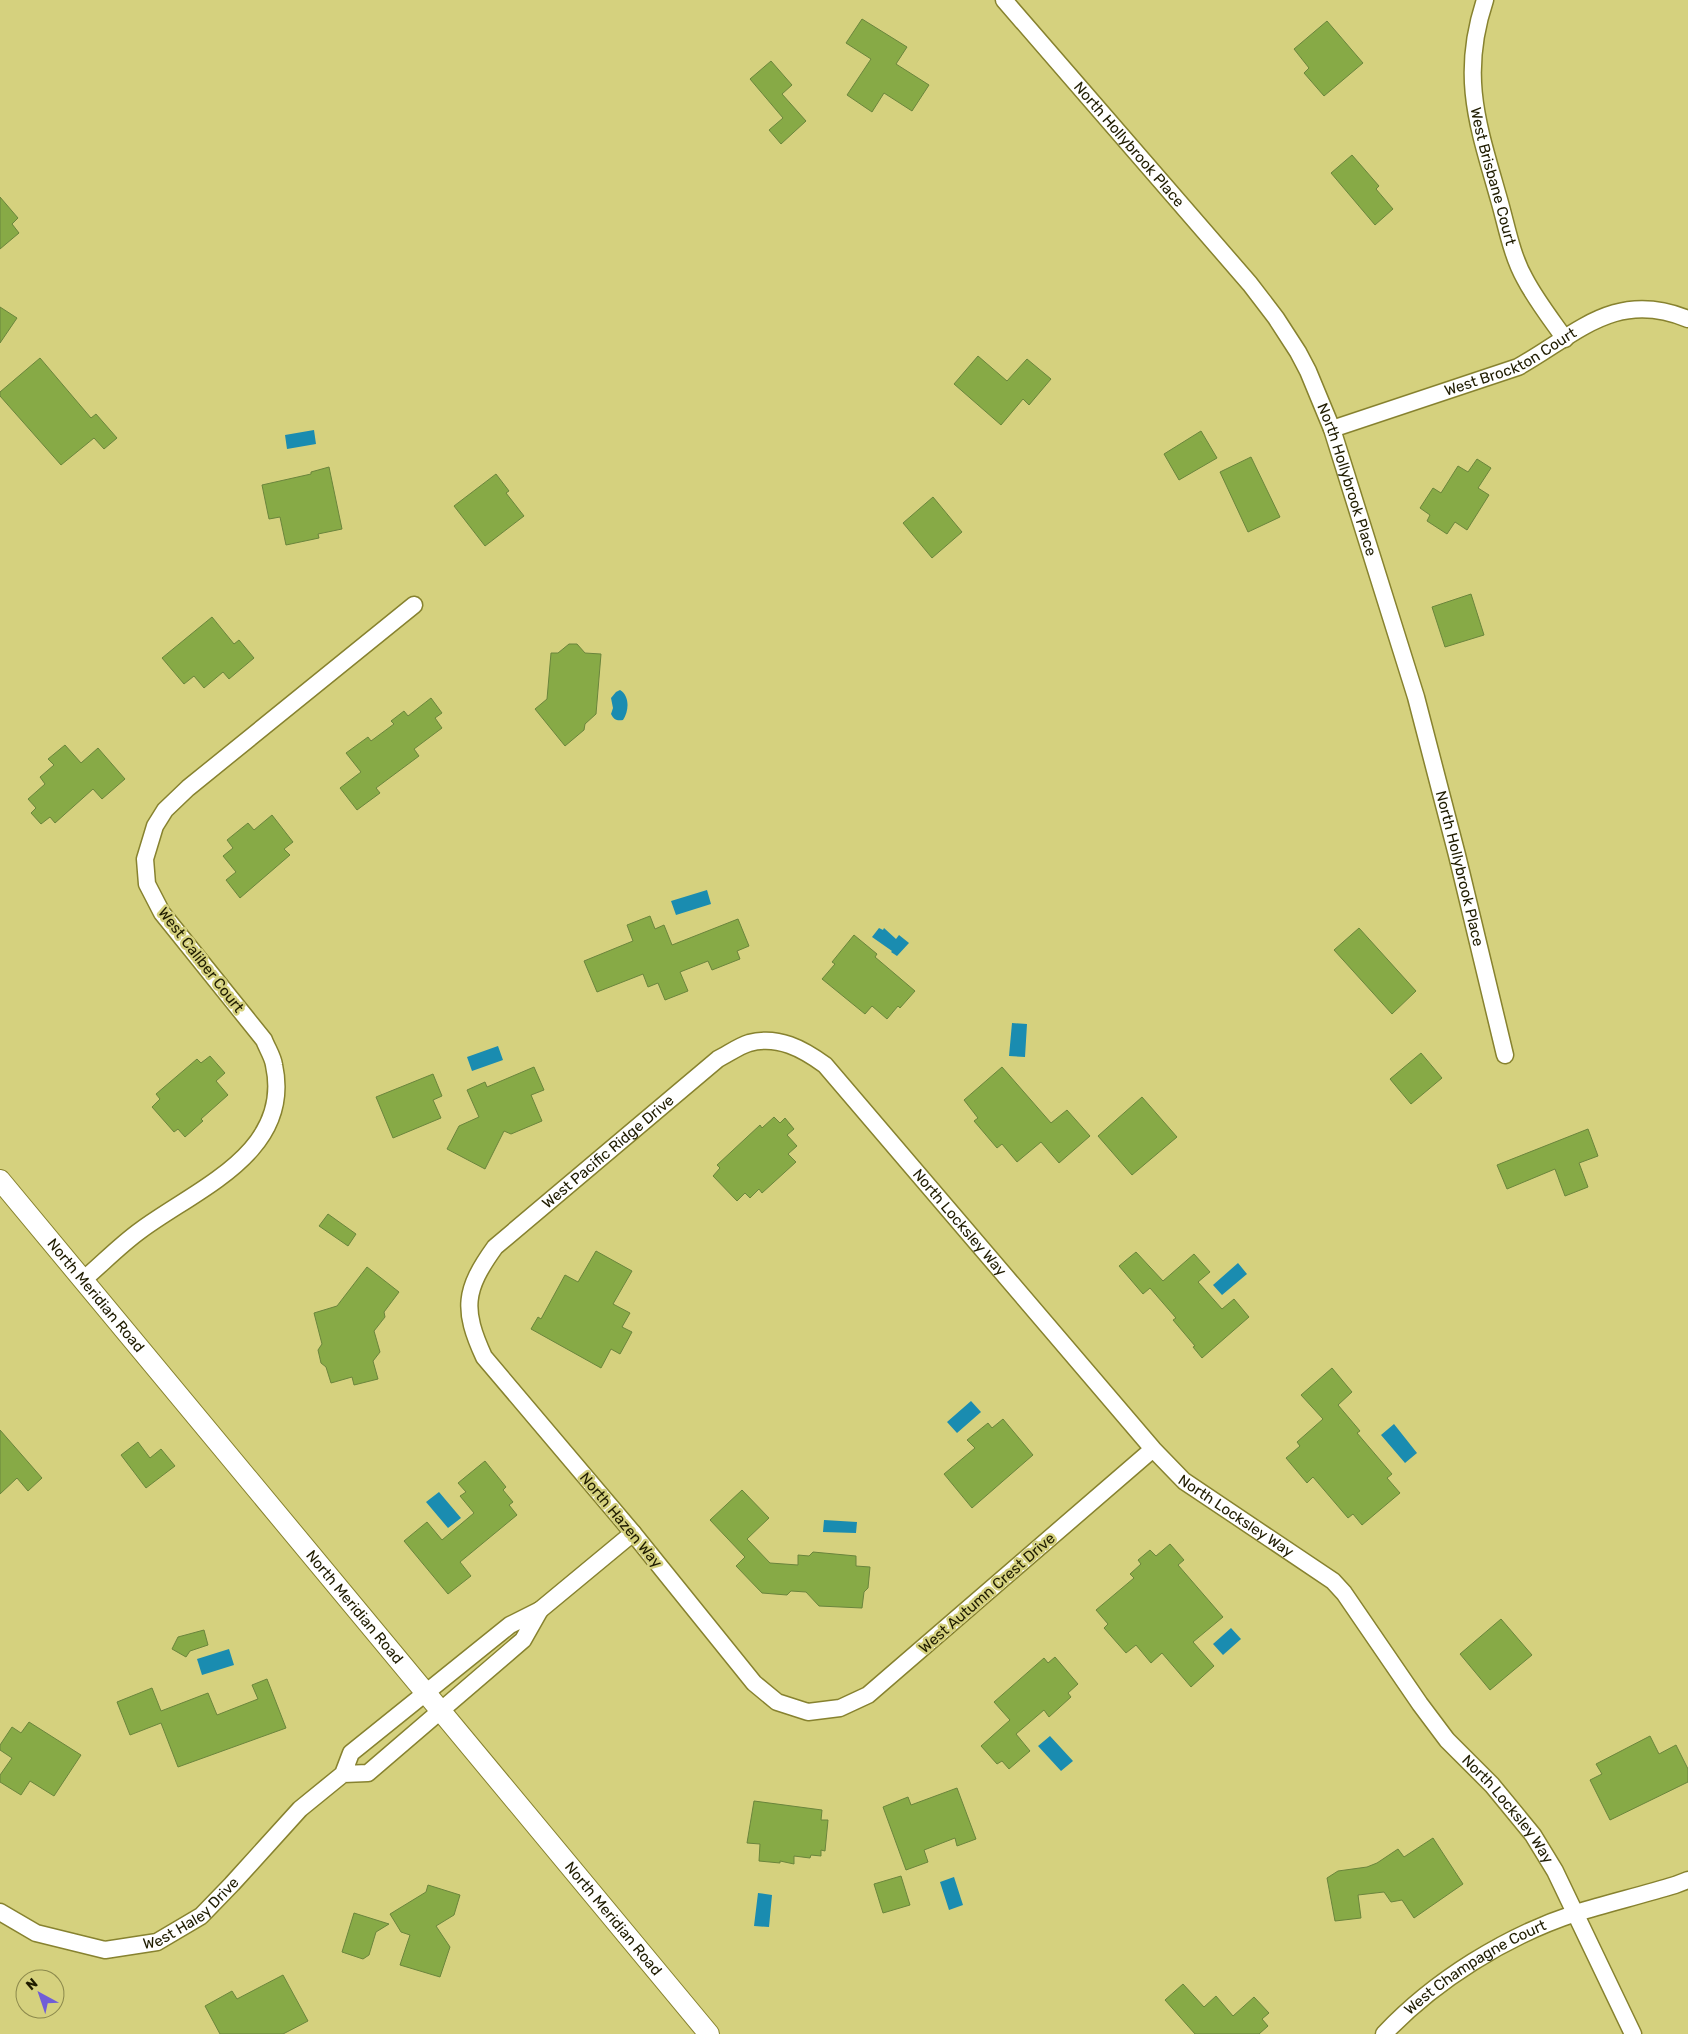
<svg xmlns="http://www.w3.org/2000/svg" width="1688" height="2034" font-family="Rubik,sans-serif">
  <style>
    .water { fill: #1a8cb0 }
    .building { fill: #87aa46; stroke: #6a853c }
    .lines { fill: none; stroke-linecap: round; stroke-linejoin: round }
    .minor-casing { stroke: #87822f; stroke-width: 19 }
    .tertiary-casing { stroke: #87822f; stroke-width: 22 }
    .minor { stroke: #fff; stroke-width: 16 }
    .tertiary { stroke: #fff; stroke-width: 20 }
    .labels { text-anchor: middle; stroke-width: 5; stroke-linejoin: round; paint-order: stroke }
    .street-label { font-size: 15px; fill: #1f1c00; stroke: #d5d17e }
  </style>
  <rect width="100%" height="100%" fill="#d5d17e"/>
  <path class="water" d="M 314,430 L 316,444 L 287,449 L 285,435 Z
    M 620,690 C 630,696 629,711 623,720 C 617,721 614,720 611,714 L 613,708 L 611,698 L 616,692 Z
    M 707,890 L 711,904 L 676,915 L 671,901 Z
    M 879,928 L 883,930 L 884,928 L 896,939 L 899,935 L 909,943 L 897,956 L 891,952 L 892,951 L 872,937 Z
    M 1012,1023 L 1027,1024 L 1025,1057 L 1009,1056 Z
    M 498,1046 L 503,1060 L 472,1071 L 467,1057 Z
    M 1238,1263 L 1247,1274 L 1222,1295 L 1213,1285 Z
    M 971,1401 L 981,1412 L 957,1433 L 947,1422 Z
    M 1394,1424 L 1417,1453 L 1405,1463 L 1381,1435 Z
    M 439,1492 L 461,1518 L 448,1528 L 426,1502 Z
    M 824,1520 L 857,1522 L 856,1533 L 823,1532 Z
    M 1231,1628 L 1241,1639 L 1223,1655 L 1213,1644 Z
    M 229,1649 L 234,1665 L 202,1675 L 197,1659 Z
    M 1050,1736 L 1073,1761 L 1061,1771 L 1038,1746 Z
    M 954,1877 L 963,1905 L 949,1910 L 940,1882 Z
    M 758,1893 L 772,1895 L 769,1927 L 754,1926 Z"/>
  <path class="building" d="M 862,19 L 907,47 L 896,64 L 929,85 L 912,111 L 884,93 L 872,112 L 847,95 L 871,59 L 846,43 Z
    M 1327,21 L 1363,63 L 1324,96 L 1304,73 L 1309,68 L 1294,49 Z
    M 771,61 L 792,85 L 782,94 L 806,121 L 781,144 L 769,130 L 783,118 L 750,79 Z
    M 1352,155 L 1379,186 L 1376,189 L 1393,209 L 1375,225 L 1331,173 Z
    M 0,197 L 18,218 L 12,224 L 19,233 L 0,249 Z
    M 0,307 L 17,318 L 0,343 Z
    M 978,356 L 1007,381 L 1027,359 L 1051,379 L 1029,405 L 1023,399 L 1001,425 L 954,384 Z
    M 40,358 L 91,418 L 96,414 L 117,438 L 104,449 L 94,438 L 61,465 L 0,396 L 0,392 Z
    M 1201,431 L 1217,458 L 1179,480 L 1164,454 Z
    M 1251,457 L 1280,517 L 1248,532 L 1220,472 Z
    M 1477,459 L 1491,468 L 1478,488 L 1489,495 L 1467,530 L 1455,522 L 1447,534 L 1427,521 L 1430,515 L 1420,508 L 1433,488 L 1441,493 L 1458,466 L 1468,472 Z
    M 329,467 L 342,529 L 318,534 L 319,538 L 286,545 L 280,517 L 269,519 L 262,485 L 311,474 L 311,472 Z
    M 496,474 L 509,491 L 506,493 L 524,516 L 485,546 L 454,506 Z
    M 933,497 L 962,532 L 932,558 L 903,523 Z
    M 1471,594 L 1484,635 L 1445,647 L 1432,607 Z
    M 212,617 L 234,644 L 239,640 L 254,658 L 229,679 L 223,672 L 204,688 L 194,676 L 184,684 L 162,658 Z
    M 569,644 L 577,644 L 585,653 L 601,654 L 596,714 L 585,724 L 584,730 L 565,746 L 535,709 L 547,699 L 551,653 L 558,653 Z
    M 431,698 L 442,713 L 435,718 L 442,728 L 414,749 L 419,756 L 376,788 L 380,793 L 357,810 L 340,788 L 361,772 L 346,753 L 368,737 L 371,741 L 394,724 L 391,721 L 404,711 L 408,716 Z
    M 65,745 L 81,763 L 98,748 L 125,779 L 102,799 L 93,789 L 55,823 L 50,817 L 41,824 L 31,813 L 36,808 L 28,799 L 45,784 L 40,777 L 54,765 L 48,759 Z
    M 272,815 L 293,842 L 284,849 L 290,855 L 240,898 L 226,880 L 236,872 L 223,856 L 233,848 L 227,840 L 248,823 L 254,830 Z
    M 650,916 L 655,929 L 664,925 L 672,945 L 738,919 L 749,946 L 737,951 L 740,959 L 712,970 L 708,961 L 680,972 L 688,991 L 665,1000 L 658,983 L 648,987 L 643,974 L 597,992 L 584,961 L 633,941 L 627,925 Z
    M 1359,928 L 1416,991 L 1392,1014 L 1334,950 Z
    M 854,935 L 877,954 L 875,957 L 915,991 L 900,1008 L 898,1006 L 887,1019 L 872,1006 L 865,1014 L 822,979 L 835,964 L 832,962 Z
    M 1421,1053 L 1442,1078 L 1411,1104 L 1390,1079 Z
    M 210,1056 L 225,1073 L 216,1081 L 228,1095 L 201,1119 L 203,1121 L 185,1137 L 178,1129 L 174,1132 L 152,1107 L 160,1099 L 156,1094 L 197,1059 L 201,1063 Z
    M 534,1067 L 544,1090 L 531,1095 L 542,1121 L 511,1134 L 504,1131 L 485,1169 L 447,1149 L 459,1126 L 479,1117 L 467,1090 L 485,1082 L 487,1087 Z
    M 1002,1067 L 1051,1123 L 1067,1110 L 1090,1136 L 1059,1163 L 1041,1142 L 1017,1162 L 1002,1144 L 997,1148 L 974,1121 L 978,1118 L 964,1100 Z
    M 433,1074 L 442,1096 L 433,1100 L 441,1118 L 393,1138 L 376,1097 Z
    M 1142,1097 L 1177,1137 L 1132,1175 L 1098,1136 Z
    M 774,1117 L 780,1123 L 785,1118 L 794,1129 L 787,1135 L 797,1146 L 788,1154 L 796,1162 L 762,1193 L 759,1189 L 750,1198 L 745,1193 L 737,1201 L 713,1176 L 720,1168 L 717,1165 L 760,1125 L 762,1128 Z
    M 1588,1129 L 1598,1156 L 1579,1163 L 1588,1187 L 1565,1196 L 1555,1169 L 1507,1189 L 1497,1165 Z
    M 328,1214 L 356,1234 L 348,1246 L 319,1226 Z
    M 596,1251 L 632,1271 L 613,1304 L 630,1313 L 622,1327 L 632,1332 L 620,1354 L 611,1349 L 601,1368 L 531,1329 L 538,1317 L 541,1319 L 565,1275 L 578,1282 Z
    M 1136,1252 L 1163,1281 L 1194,1254 L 1210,1272 L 1198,1282 L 1222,1309 L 1234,1299 L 1249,1317 L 1202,1358 L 1193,1347 L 1195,1346 L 1173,1320 L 1176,1318 L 1150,1288 L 1143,1294 L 1119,1266 Z
    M 367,1267 L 399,1292 L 384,1312 L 385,1317 L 374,1331 L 380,1352 L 373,1361 L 378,1379 L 354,1385 L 352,1377 L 331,1383 L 326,1367 L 321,1363 L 318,1350 L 322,1344 L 314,1313 L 337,1306 Z
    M 1332,1368 L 1352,1392 L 1338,1405 L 1360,1431 L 1357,1433 L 1392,1474 L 1387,1478 L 1400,1493 L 1362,1525 L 1353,1514 L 1348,1518 L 1313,1477 L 1307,1483 L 1286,1458 L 1300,1446 L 1297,1442 L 1323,1419 L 1301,1395 Z
    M 1003,1419 L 1033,1455 L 972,1508 L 944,1474 L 975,1448 L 967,1440 L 988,1423 L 992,1428 Z
    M 0,1430 L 42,1478 L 28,1491 L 17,1478 L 0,1494 Z
    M 138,1442 L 150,1458 L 161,1449 L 175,1466 L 146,1488 L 121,1455 Z
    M 485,1461 L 506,1487 L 503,1490 L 513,1502 L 509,1505 L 517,1515 L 460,1562 L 471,1576 L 448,1594 L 404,1541 L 427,1522 L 442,1540 L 474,1513 L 460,1496 L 466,1492 L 458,1483 Z
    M 742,1490 L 769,1518 L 747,1539 L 770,1563 L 798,1565 L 798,1555 L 809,1556 L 813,1552 L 856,1556 L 856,1566 L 870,1567 L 868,1588 L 864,1592 L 862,1608 L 819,1606 L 806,1592 L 791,1591 L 787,1595 L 762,1593 L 736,1566 L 745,1557 L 710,1520 Z
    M 1170,1544 L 1184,1560 L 1178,1565 L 1223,1617 L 1193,1642 L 1214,1666 L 1191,1687 L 1162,1653 L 1151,1663 L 1136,1645 L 1126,1653 L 1104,1628 L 1108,1624 L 1096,1610 L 1134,1578 L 1130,1574 L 1141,1564 L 1138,1560 L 1150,1550 L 1156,1556 Z
    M 1501,1619 L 1532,1655 L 1490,1690 L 1460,1654 Z
    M 204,1630 L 208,1645 L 190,1651 L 186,1657 L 172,1649 L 178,1637 Z
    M 1055,1657 L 1078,1684 L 1068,1693 L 1071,1697 L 1049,1717 L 1044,1710 L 1016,1734 L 1030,1751 L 1009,1769 L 1002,1761 L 997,1764 L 981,1746 L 1010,1720 L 994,1702 L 1044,1658 L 1048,1663 Z
    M 267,1679 L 286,1728 L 178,1767 L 161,1723 L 130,1735 L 117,1702 L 152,1688 L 161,1711 L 208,1693 L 217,1715 L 258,1699 L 252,1685 Z
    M 29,1722 L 81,1755 L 54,1796 L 30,1781 L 21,1795 L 0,1782 L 0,1775 L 12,1758 L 0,1750 L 0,1745 L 12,1727 L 21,1733 Z
    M 1650,1736 L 1659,1754 L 1676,1745 L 1688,1769 L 1688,1782 L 1610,1820 L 1590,1780 L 1602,1774 L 1596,1764 Z
    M 957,1788 L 976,1839 L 957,1846 L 955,1838 L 924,1850 L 928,1862 L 906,1870 L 883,1807 L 908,1797 L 911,1805 Z
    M 754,1801 L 822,1810 L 821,1820 L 828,1820 L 825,1851 L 821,1850 L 821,1856 L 811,1855 L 810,1858 L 794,1856 L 794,1864 L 780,1861 L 780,1863 L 759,1861 L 760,1844 L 747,1843 Z
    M 1433,1838 L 1463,1884 L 1414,1918 L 1402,1900 L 1391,1902 L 1384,1892 L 1358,1895 L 1361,1918 L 1335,1921 L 1327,1878 L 1338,1871 L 1367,1867 L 1377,1863 L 1398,1849 L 1404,1857 Z
    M 901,1876 L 910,1905 L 883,1913 L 874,1884 Z
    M 428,1885 L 460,1895 L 454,1915 L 436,1926 L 450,1947 L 440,1977 L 400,1965 L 410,1935 L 401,1932 L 390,1914 L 426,1892 Z
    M 354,1913 L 389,1924 L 376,1932 L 369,1955 L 363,1959 L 342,1952 Z
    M 283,1975 L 308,2021 L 283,2034 L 220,2034 L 205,2006 L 232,1991 L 237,1999 Z
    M 1183,1984 L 1204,2007 L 1216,1996 L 1233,2016 L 1254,1997 L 1269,2013 L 1262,2019 L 1268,2026 L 1259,2034 L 1195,2034 L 1165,2000 Z"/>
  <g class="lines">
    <g class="minor-casing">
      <g id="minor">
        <path id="s1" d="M 1004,0 L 1250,284 L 1276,318 L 1298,352 L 1308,371 L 1332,429 L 1416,697 L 1457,855 L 1505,1055"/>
        <path id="s2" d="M 1485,0 C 1459,78 1479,128 1500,203 C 1507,228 1512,256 1525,279 C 1536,300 1551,319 1565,339"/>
        <path id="s3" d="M 1332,429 L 1518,367 C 1577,334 1615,289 1688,319"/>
        <path d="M 83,1280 C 102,1264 120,1245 141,1230 C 198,1188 293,1152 274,1065 C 273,1057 267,1048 264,1040 L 162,913 L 147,884 L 145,859 L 155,826 L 165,810 L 188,788 L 414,605"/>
        <path id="s4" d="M 1153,1449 L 868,1695 L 840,1708 L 808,1712 L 777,1702 L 754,1683 L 633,1533 L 484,1357 C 462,1309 464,1290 495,1247 L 718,1059 C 728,1054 739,1046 749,1043 C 778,1035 803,1049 825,1065 L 1153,1449 L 1184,1481 L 1333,1581 L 1344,1593 L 1420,1704 L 1447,1740 L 1492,1785 L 1533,1835 L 1555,1871 L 1633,2034"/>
        <path d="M 540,1610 L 633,1533"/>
        <path id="s5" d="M 0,1912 L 36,1933 L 105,1950 L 157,1942 L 201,1916 L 232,1884 L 300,1809 L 343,1774 L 351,1753 L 510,1625 L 540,1610 L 523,1640 L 368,1773 L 343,1774"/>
        <path id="s6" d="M 1384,2034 C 1435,1980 1506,1936 1576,1913 C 1609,1903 1642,1895 1675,1885 L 1688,1880"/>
      </g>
    </g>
    <g class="tertiary-casing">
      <g id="tertiary">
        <path id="s7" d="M 0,1180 L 709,2034"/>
      </g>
    </g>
    <use href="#minor" class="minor"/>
    <use href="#tertiary" class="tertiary"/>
  </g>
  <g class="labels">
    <g class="street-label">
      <text dy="5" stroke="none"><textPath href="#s1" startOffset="191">North Hollybrook Place</textPath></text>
      <text dy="5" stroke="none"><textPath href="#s2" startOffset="180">West Brisbane Court</textPath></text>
      <text dy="5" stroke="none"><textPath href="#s3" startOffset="191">West Brockton Court</textPath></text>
      <text dy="5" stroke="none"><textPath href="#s1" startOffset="596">North Hollybrook Place</textPath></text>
      <text dy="5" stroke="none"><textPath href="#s1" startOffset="1001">North Hollybrook Place</textPath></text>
      <text transform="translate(201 960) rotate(52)" y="5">West Caliber Court</text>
      <text dy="5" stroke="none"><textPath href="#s4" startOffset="1192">West Pacific Ridge Drive</textPath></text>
      <text dy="5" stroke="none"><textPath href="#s4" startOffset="1660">North Locksley Way</textPath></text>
      <text dy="5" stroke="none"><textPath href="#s7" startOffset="150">North Meridian Road</textPath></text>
      <text dy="5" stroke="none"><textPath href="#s4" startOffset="2065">North Locksley Way</textPath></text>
      <text transform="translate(621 1520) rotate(50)" y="5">North Hazen Way</text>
      <text transform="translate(987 1593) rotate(-41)" y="5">West Autumn Crest Drive</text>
      <text dy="5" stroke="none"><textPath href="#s7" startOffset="555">North Meridian Road</textPath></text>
      <text dy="5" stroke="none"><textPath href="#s4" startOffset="2470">North Locksley Way</textPath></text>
      <text dy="5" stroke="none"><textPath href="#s5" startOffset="209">West Haley Drive</textPath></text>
      <text dy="5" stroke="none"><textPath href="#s7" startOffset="960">North Meridian Road</textPath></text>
      <text dy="5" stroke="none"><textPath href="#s6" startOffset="114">West Champagne Court</textPath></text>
    </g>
  </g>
  <g transform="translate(40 1994) rotate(320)"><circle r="24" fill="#d5d17e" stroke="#8c894c"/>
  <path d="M0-4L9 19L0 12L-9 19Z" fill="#705dd7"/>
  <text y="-8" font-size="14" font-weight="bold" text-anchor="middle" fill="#1f1c00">N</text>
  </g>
</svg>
